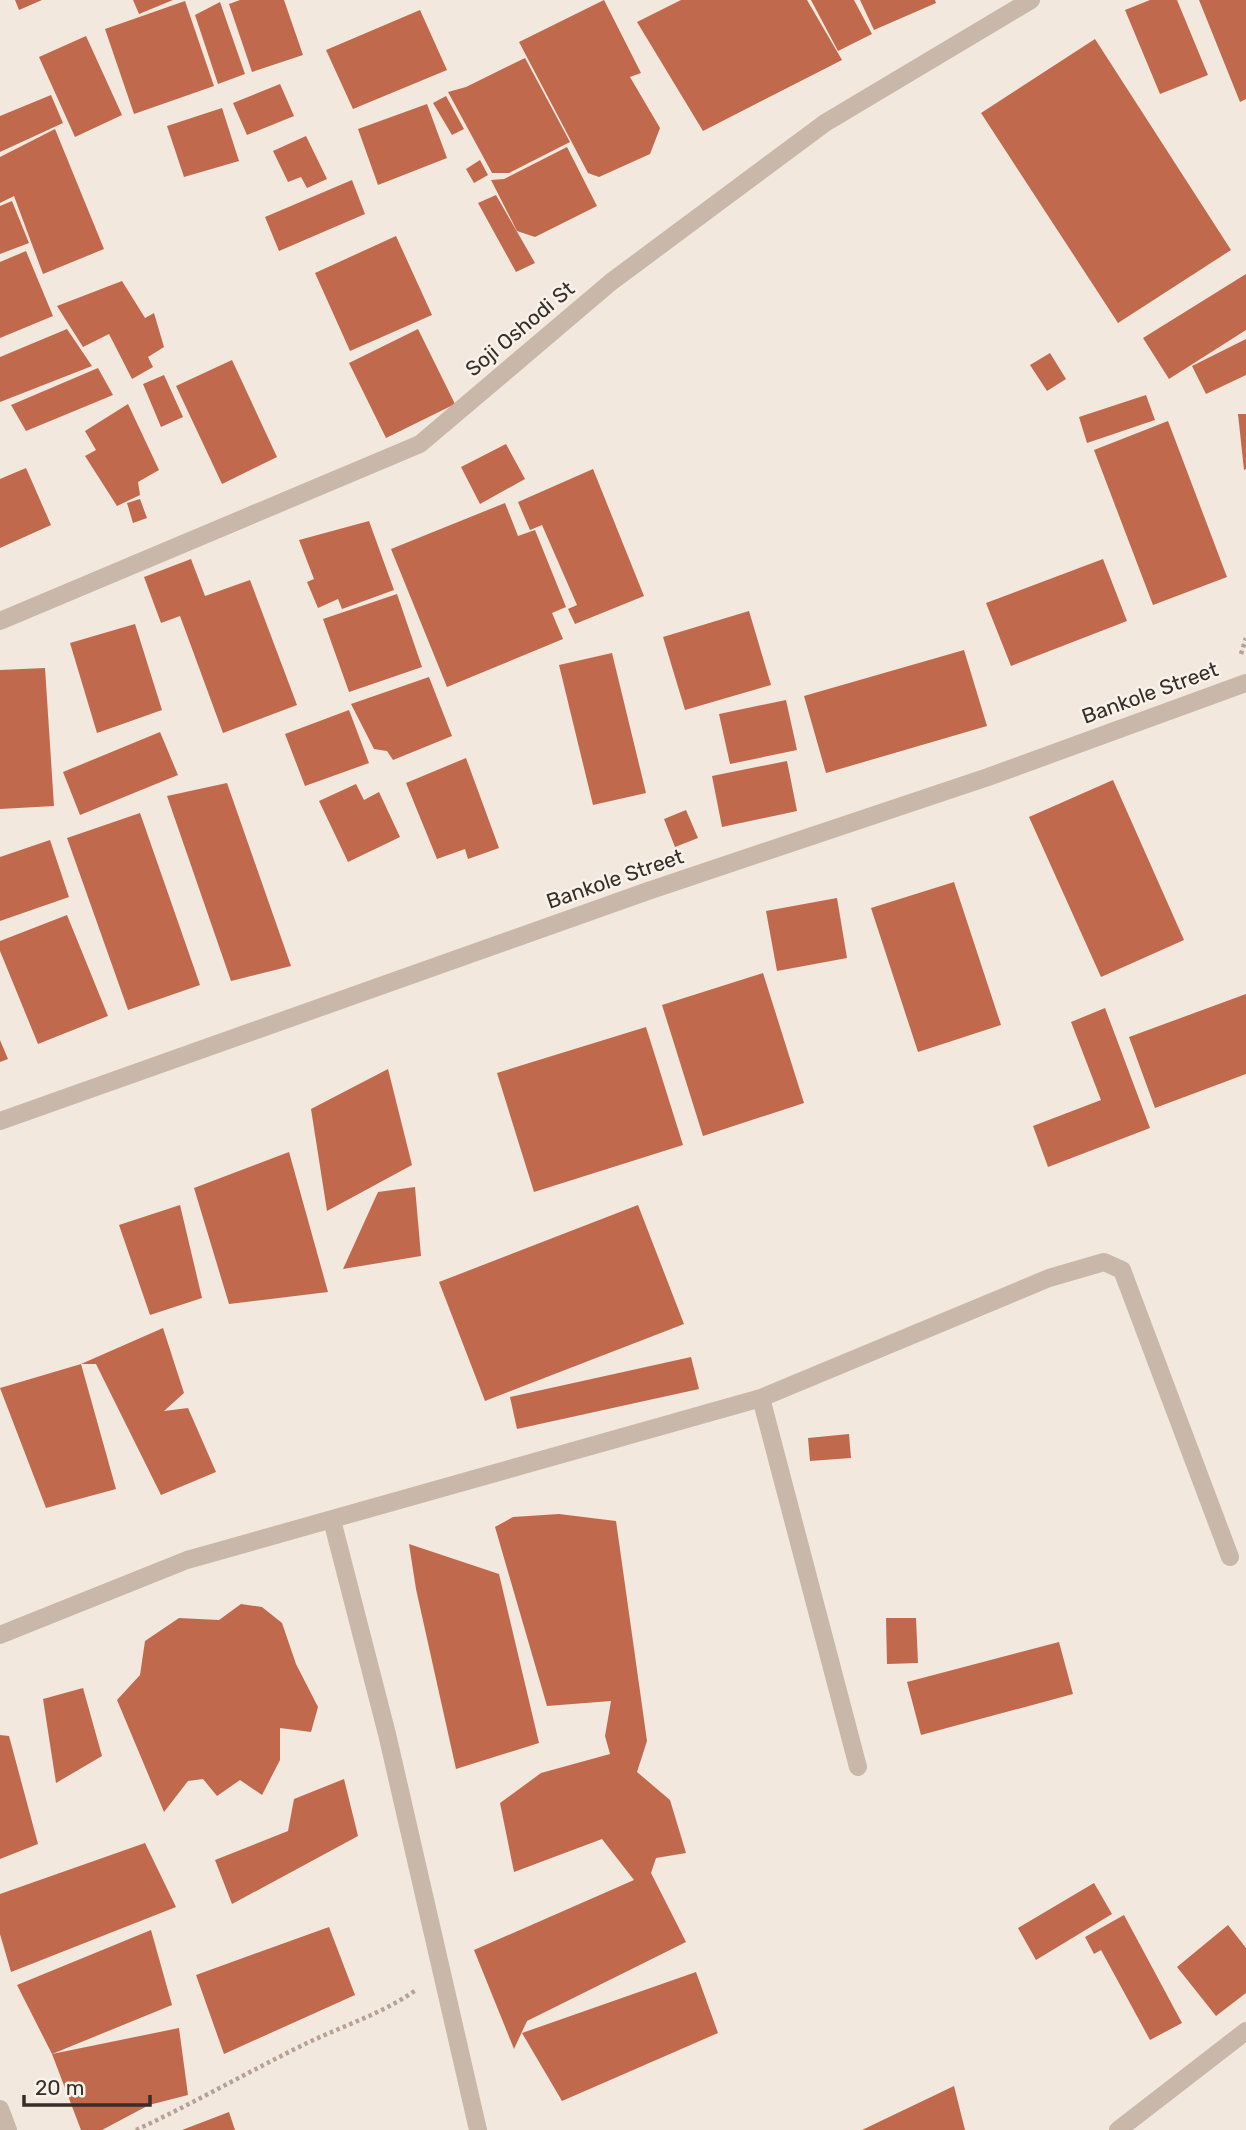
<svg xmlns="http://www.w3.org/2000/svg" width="1246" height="2130" font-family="Rubik,sans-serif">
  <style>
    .building { fill: #c1694c }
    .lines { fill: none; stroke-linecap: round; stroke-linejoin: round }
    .path { stroke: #b5a294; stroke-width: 4.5; stroke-dasharray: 3.5 3.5; stroke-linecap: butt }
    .minor { stroke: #c9b8aa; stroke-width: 18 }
    .labels { text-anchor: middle; stroke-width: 5; stroke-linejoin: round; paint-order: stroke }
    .street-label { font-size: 21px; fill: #372e29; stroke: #f9f2ea }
  </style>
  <rect width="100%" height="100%" fill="#f2e8de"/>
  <path class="building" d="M 15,0 L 42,0 L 19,10 Z
    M 133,0 L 173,0 L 139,14 Z
    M 240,0 L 284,0 L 303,55 L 252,72 L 229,4 Z
    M 604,0 L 641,73 L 630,77 L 660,128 L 650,154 L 599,177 L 588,173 L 519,42 Z
    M 681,0 L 807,0 L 842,60 L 703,131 L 637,22 Z
    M 811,0 L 854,0 L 872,34 L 838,51 Z
    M 860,0 L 935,0 L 936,3 L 874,30 Z
    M 1150,0 L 1177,0 L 1208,75 L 1160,94 L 1125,10 Z
    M 1199,0 L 1246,0 L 1246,99 L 1240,102 Z
    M 185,1 L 214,86 L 134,114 L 105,29 Z
    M 220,2 L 245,74 L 218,84 L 195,15 Z
    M 420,10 L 447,70 L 353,109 L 326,50 Z
    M 86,36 L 122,115 L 75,137 L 39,57 Z
    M 1095,39 L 1231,250 L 1118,323 L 981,113 Z
    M 525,58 L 570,142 L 509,173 L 492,173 L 448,92 L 466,87 Z
    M 280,84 L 294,116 L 247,135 L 233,103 Z
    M 51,95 L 63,123 L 0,152 L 0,116 Z
    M 446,96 L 464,129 L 452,135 L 433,103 Z
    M 427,104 L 447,158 L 378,185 L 358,129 Z
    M 222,108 L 239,161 L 184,177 L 167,126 Z
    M 55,129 L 104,249 L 43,274 L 14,196 L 0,203 L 0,157 Z
    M 306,136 L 327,179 L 307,188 L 301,177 L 288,182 L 273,151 Z
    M 567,147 L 597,206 L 535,237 L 517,231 L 491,180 L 504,179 Z
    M 480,160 L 488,175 L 474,183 L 466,169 Z
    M 352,180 L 365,214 L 279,251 L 265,217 Z
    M 496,195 L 535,263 L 516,272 L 478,203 Z
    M 12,201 L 29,243 L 0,254 L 0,206 Z
    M 396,236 L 432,315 L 350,351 L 315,273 Z
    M 26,251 L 53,316 L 0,338 L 0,262 Z
    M 1246,274 L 1246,330 L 1169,379 L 1143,338 Z
    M 122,281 L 145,318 L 154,313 L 164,347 L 148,357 L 153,367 L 132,379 L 109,334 L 83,347 L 57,306 Z
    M 67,329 L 92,366 L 0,402 L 0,357 Z
    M 418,329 L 455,404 L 386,438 L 349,363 Z
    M 1246,339 L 1246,375 L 1206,394 L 1192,366 Z
    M 1050,353 L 1066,379 L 1047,391 L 1030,365 Z
    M 232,360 L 277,457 L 222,484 L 176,386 Z
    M 98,368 L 113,395 L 26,431 L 11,405 Z
    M 164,375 L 183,417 L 161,427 L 143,384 Z
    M 1146,395 L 1155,420 L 1087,443 L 1079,417 Z
    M 128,404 L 159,470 L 138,482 L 140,495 L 117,506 L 85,456 L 96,450 L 85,431 Z
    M 1238,414 L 1246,414 L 1246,469 L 1244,470 Z
    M 1168,421 L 1227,577 L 1153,605 L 1094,450 Z
    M 506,444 L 525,479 L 480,504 L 461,467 Z
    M 26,468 L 51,525 L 0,548 L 0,479 Z
    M 593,469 L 644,596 L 575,624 L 568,609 L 577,605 L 542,525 L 530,530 L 518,502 Z
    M 140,499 L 147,518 L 133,523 L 127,503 Z
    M 505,503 L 518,536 L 535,530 L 566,607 L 552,613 L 563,639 L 447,687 L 391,549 Z
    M 369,521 L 394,590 L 342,609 L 338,599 L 318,608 L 307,582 L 314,579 L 299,540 Z
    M 191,559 L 205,596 L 250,580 L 297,705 L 223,733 L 180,616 L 161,623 L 144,577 Z
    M 1103,559 L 1127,621 L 1011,666 L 986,603 Z
    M 397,594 L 422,667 L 349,692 L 323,619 Z
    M 749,611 L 771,685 L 685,710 L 663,637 Z
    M 135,624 L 162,710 L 97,733 L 70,643 Z
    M 964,650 L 987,726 L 826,773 L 804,696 Z
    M 612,653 L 646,793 L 593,805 L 559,665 Z
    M 45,668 L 54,806 L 0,809 L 0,670 Z
    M 429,677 L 452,736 L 393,760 L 387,751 L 374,749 L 351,704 Z
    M 786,700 L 797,750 L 730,764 L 719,714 Z
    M 349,710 L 369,763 L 305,786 L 285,734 Z
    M 160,732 L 178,775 L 80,815 L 63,772 Z
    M 466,758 L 499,848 L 468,859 L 465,849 L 437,859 L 406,783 Z
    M 787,761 L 797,811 L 722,827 L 712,776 Z
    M 1113,780 L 1184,940 L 1101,977 L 1029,817 Z
    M 227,783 L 291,966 L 231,981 L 167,796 Z
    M 356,784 L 364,800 L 379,792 L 400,837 L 348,862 L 319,801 Z
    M 686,810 L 698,838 L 675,847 L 664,819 Z
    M 140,813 L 200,985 L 128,1010 L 67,838 Z
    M 50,840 L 69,897 L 0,921 L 0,857 Z
    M 954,882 L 1001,1025 L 918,1052 L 871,908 Z
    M 837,898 L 847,958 L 777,971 L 766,911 Z
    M 67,915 L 108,1016 L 38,1044 L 0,951 L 0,941 Z
    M 763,973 L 804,1103 L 703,1136 L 662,1005 Z
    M 1246,994 L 1246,1074 L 1155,1108 L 1129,1037 Z
    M 1105,1008 L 1150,1128 L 1048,1167 L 1033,1126 L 1101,1100 L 1071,1022 Z
    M 646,1027 L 683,1145 L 534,1192 L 497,1073 Z
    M 0,1040 L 8,1059 L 0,1062 Z
    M 388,1069 L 412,1165 L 327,1211 L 311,1109 Z
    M 289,1152 L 328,1292 L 229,1304 L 194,1188 Z
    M 415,1187 L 421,1256 L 343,1269 L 378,1192 Z
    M 180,1205 L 202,1298 L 150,1315 L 119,1225 Z
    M 638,1205 L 684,1324 L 485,1401 L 439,1282 Z
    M 163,1328 L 184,1393 L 164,1411 L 188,1408 L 216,1472 L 161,1495 L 96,1364 L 81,1364 Z
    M 691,1357 L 699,1389 L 517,1429 L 510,1397 Z
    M 81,1364 L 116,1489 L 46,1508 L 0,1388 Z
    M 849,1434 L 851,1458 L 810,1461 L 808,1438 Z
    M 559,1514 L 616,1521 L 647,1741 L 637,1772 L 670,1800 L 686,1853 L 656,1858 L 651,1873 L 686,1942 L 527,2021 L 514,2049 L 474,1950 L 634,1880 L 602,1839 L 514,1872 L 500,1803 L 541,1773 L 610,1754 L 605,1736 L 611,1701 L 547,1706 L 495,1527 L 513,1517 Z
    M 409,1544 L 499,1574 L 539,1743 L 456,1769 L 416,1589 Z
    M 241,1604 L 262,1607 L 282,1623 L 296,1664 L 318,1707 L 311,1732 L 280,1728 L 280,1760 L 262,1795 L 240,1780 L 217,1796 L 203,1779 L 188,1781 L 164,1812 L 117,1700 L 140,1675 L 145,1641 L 179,1618 L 219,1620 Z
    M 886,1618 L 916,1618 L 918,1663 L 887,1664 Z
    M 1059,1642 L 1073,1694 L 921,1735 L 907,1682 Z
    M 83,1688 L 102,1756 L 56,1783 L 43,1699 Z
    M 0,1735 L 9,1736 L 38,1844 L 0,1859 Z
    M 344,1779 L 358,1836 L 232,1904 L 215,1860 L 288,1831 L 294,1799 Z
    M 145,1843 L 176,1907 L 11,1972 L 0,1934 L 0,1894 Z
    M 1094,1883 L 1112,1914 L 1036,1960 L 1018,1928 Z
    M 1124,1915 L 1182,2023 L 1150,2040 L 1101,1950 L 1094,1954 L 1085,1937 Z
    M 1228,1925 L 1246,1948 L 1246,1993 L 1216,2016 L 1177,1967 Z
    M 329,1927 L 355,1995 L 224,2054 L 196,1975 Z
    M 151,1930 L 172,2005 L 52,2054 L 179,2028 L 188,2095 L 149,2105 L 102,2130 L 81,2130 L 52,2054 L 17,1985 Z
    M 696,1972 L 718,2033 L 562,2101 L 522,2033 Z
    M 954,2086 L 965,2130 L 862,2130 Z
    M 229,2112 L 235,2130 L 182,2130 Z"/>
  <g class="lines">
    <path class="path" d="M 1241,654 L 1246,638
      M 136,2130 C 194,2103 248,2072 305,2044 C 342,2026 382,2014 416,1990"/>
    <path class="minor" d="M 0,621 L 420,444 L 611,282 L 825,123 L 1031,0
      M 0,1121 L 648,891 L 988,777 L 1246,683
      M 761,1398 L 858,1767
      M 332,1520 L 387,1734 L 478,2130
      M 0,1635 L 187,1560 L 761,1398 L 1049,1278 L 1104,1262 L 1122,1270 L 1230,1557
      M 0,2109 L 8,2130
      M 1118,2130 L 1246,2031"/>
  </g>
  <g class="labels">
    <g class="street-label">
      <text transform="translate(520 329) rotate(-40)" y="7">Soji Oshodi St</text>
      <text transform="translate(1150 693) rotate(-20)" y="7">Bankole Street</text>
      <text transform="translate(615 879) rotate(-19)" y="7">Bankole Street</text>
    </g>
  </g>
  <path d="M24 2095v10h126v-10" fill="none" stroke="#372e29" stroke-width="3.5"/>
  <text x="35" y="2095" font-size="21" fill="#372e29" stroke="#f9f2ea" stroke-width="5" paint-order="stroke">20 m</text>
</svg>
